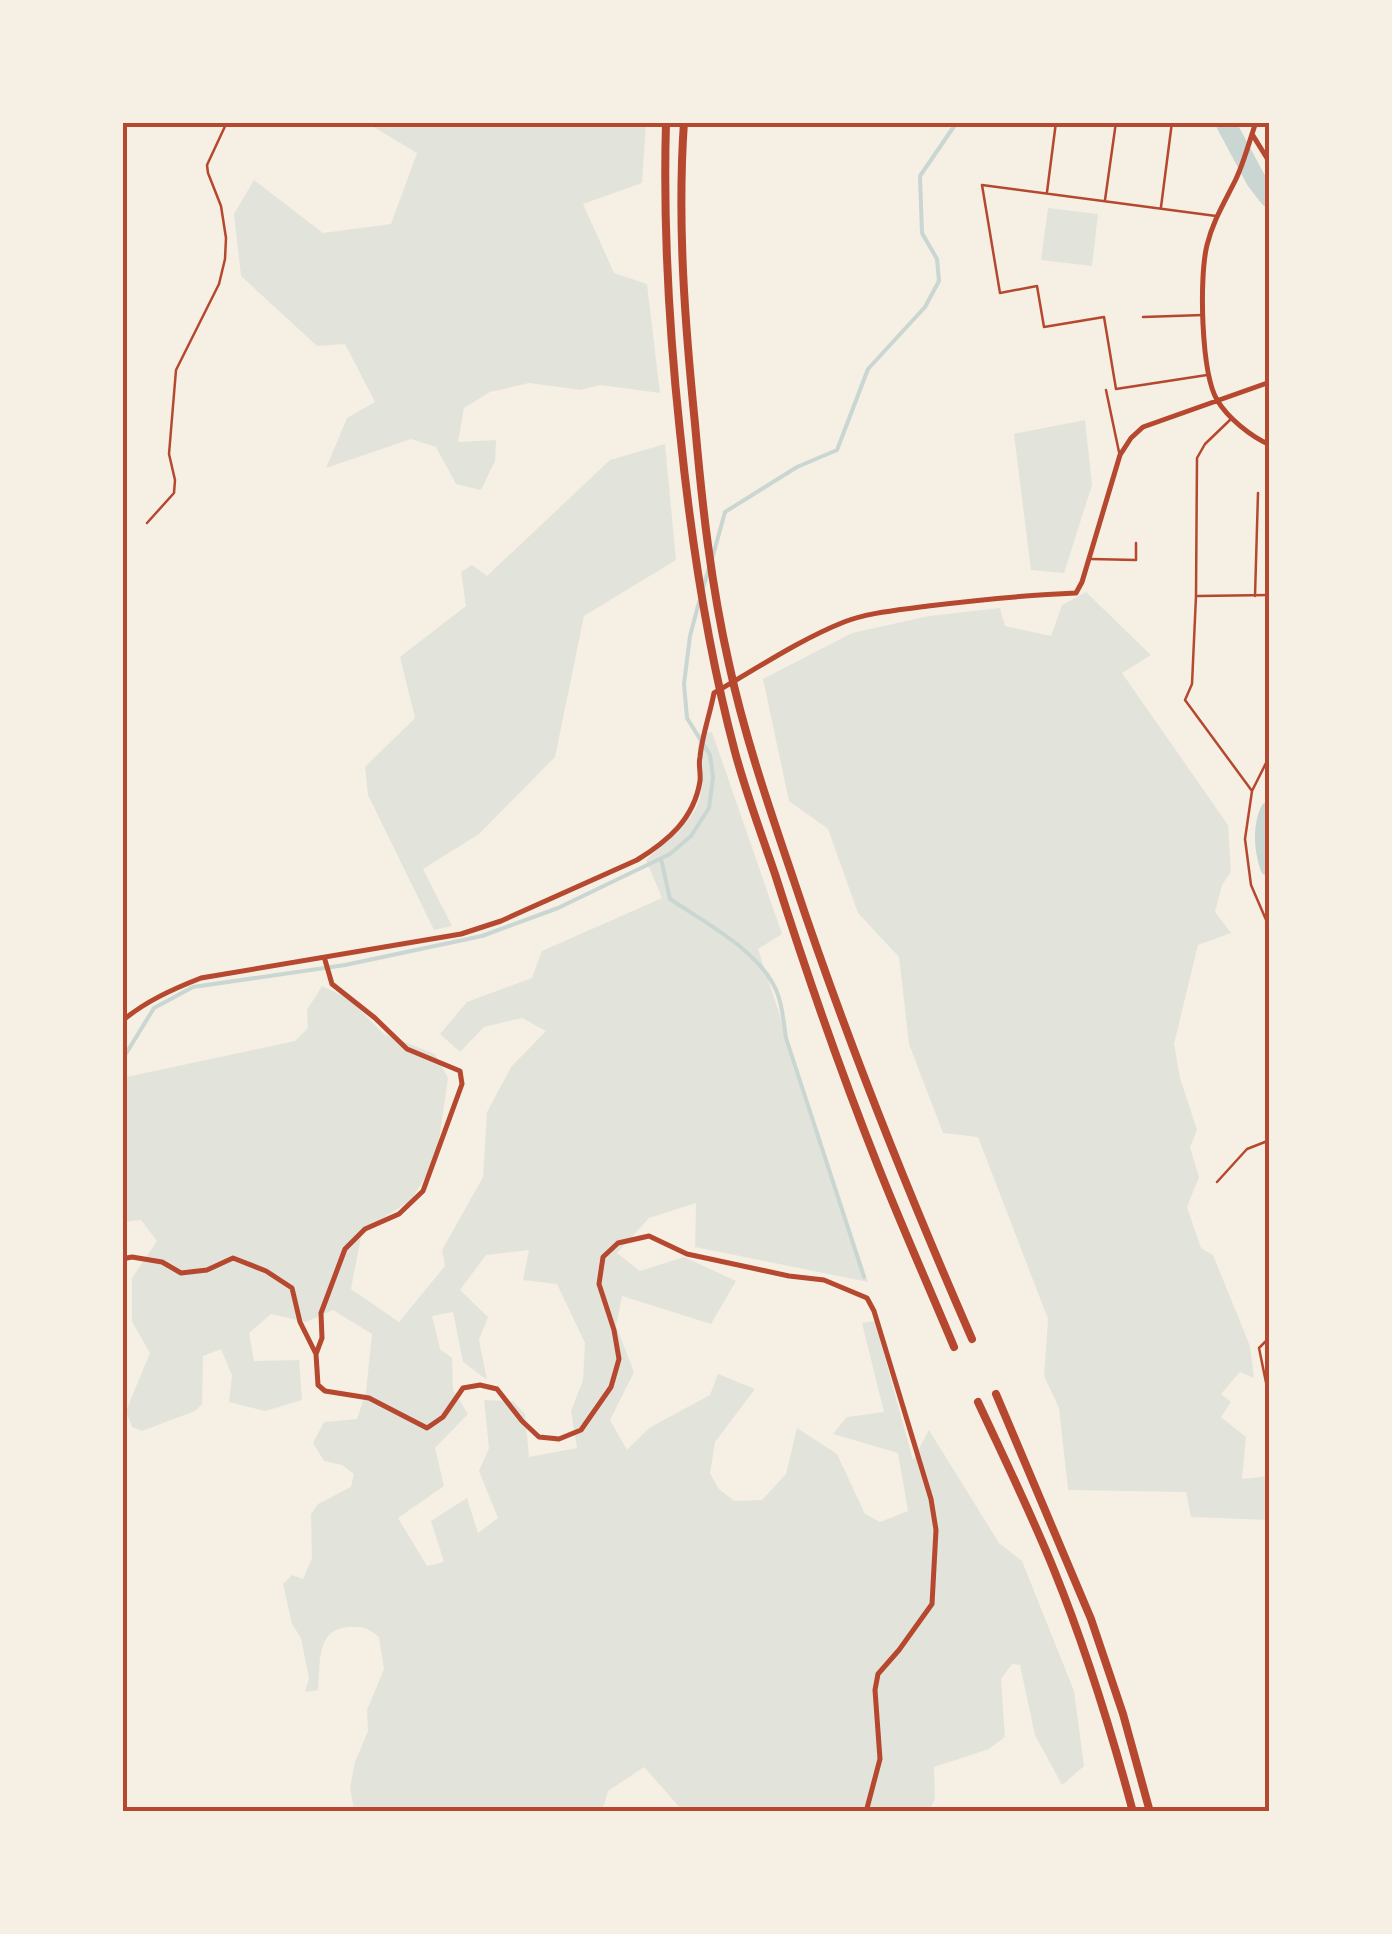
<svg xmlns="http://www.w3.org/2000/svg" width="1392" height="1934" font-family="Jost,sans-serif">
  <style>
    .green { fill: #e2e4dc; fill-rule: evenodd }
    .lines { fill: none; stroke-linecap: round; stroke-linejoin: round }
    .stream { stroke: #c9d6d2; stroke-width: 4 }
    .river { stroke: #c9d6d2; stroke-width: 20 }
    .service { stroke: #b5482f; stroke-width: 2.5 }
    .minor { stroke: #b5482f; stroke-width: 5 }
    .trunk { stroke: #b5482f; stroke-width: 8 }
    .neatline { fill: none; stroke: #b5482f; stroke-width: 4 }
  </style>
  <rect width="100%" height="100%" fill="#f6efe4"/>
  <path class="green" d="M 367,123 L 646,123 L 642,183 L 583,204 L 614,273 L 647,284 L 660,393 L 600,385 L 581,390 L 529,383 L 490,392 L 464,408 L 458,442 L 496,440 L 495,461 L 481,490 L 456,484 L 436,447 L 411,439 L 326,468 L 347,418 L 375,402 L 345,344 L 317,346 L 241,276 L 234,214 L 254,180 L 323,233 L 391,224 L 417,153 Z
    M 1048,208 L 1098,214 L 1092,266 L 1041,260 Z
    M 1085,420 L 1092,485 L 1064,573 L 1031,570 L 1014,434 Z
    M 665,444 L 676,560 L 584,616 L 555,757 L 479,834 L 423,869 L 452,926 L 434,930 L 368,795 L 365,767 L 415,718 L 400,657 L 466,606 L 461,572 L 472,565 L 487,576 L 610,460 Z
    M 1086,592 L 1151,655 L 1122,673 L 1228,825 L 1231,872 L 1222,885 L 1215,912 L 1231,933 L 1198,945 L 1174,1044 L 1180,1078 L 1197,1130 L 1190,1147 L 1199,1177 L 1187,1207 L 1201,1248 L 1213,1255 L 1250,1346 L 1254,1378 L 1240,1372 L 1221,1394 L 1231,1402 L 1221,1417 L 1246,1437 L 1242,1479 L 1269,1476 L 1269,1520 L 1191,1517 L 1186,1492 L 1068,1490 L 1059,1408 L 1044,1376 L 1048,1319 L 978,1137 L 943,1133 L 909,1044 L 899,957 L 858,913 L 828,829 L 789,801 L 763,679 L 852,633 L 929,616 L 1000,608 L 1005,626 L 1051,636 L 1062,605 Z
    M 712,732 L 782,934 L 758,949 L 868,1282 L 695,1247 L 696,1203 L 649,1218 L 617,1253 L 640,1271 L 684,1257 L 736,1281 L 711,1324 L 622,1296 L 616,1326 L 634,1372 L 610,1420 L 627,1450 L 649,1428 L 710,1395 L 718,1374 L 755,1389 L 715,1442 L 710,1473 L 718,1488 L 734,1501 L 762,1500 L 786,1474 L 797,1428 L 837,1454 L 865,1514 L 880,1522 L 908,1511 L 898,1453 L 833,1434 L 847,1417 L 884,1412 L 862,1323 L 875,1321 L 913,1460 L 929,1430 L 999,1543 L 1022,1561 L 1074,1691 L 1084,1766 L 1062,1785 L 1035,1735 L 1020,1665 L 1012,1664 L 1001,1679 L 1005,1737 L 989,1749 L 934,1767 L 935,1798 L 930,1811 L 683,1811 L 644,1767 L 608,1791 L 602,1811 L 354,1811 L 350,1787 L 355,1762 L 368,1731 L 367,1710 L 384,1669 L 379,1637 C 369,1629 364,1626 350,1627 C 315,1628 321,1664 318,1690 L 305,1692 L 309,1678 L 301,1638 L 292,1624 L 283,1584 L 292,1575 L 303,1579 L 312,1558 L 311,1514 L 318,1504 L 351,1487 L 354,1474 L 342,1465 L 324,1461 L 313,1443 L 324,1422 L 357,1419 L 366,1392 L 372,1334 L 333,1310 L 306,1322 L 271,1314 L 249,1333 L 254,1361 L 299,1360 L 302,1400 L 265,1411 L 229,1402 L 232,1375 L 221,1349 L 203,1356 L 202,1404 L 195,1411 L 142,1431 L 132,1427 L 126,1411 L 150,1353 L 132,1322 L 132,1278 L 157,1241 L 141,1220 L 123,1222 L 122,1078 L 295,1041 L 308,1028 L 307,1010 L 322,986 L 348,998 L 384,1034 L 435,1054 L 448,1078 L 436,1160 L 411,1200 L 362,1232 L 351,1289 L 399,1322 L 445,1266 L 442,1250 L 483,1177 L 487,1112 L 511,1067 L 546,1031 L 522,1018 L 484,1027 L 460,1052 L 440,1034 L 467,1002 L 532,978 L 542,951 L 662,898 L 646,860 C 665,841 699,819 701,791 C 702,768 694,760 700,734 ZM 529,1250 L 523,1280 L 557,1284 L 585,1343 L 583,1380 L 571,1411 L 577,1448 L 529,1457 L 525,1414 L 513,1401 L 484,1400 L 489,1448 L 479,1471 L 498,1518 L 478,1533 L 467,1498 L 431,1521 L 444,1562 L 427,1566 L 398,1518 L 444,1486 L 435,1448 L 468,1414 L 453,1390 L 452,1358 L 440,1349 L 432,1316 L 453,1312 L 463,1362 L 487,1380 L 479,1340 L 488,1317 L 460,1290 L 486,1255 Z"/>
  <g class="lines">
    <path class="stream" d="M 712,559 L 725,512 L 797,467 L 837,450 L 868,369 L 925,307 L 939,281 L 937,259 L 922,233 L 920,176 L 957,122
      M 703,588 L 709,568
      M 661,859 L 670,899 C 707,924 766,954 779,998 C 783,1011 784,1025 786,1038 L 864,1277
      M 122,1060 L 154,1008 L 193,987 L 345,965 L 482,936 L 558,908 L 670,854 L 691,836 L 709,808 L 713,777 L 710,755 L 687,718 L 684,684 L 690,636 L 699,602"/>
    <path class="river" d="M 1225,122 L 1256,180 L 1270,198
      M 1270,811 C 1262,830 1264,848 1270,867"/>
    <path class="service" d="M 1047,192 L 1056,122
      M 1105,200 L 1116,122
      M 1161,207 L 1172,122
      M 1143,317 L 1203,315
      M 1207,375 L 1116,389 L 1104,317 L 1044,327 L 1037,286 L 1000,293 L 982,185 L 1216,216
      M 1106,390 L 1119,452
      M 1231,419 L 1205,444 L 1197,458 L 1196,596 L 1192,684 L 1185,700 L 1252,791
      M 147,523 L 174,493 L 175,480 L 169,454 L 176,370 L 219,284 L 225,259 L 226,238 L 221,206 L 208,173 L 207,165 L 227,122
      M 1091,559 L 1136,560 L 1136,543
      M 1198,596 L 1270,595
      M 1255,596 L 1258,493
      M 1270,755 L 1252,791 L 1245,839 L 1251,885 L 1270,929
      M 1217,1182 L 1247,1149 L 1270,1140
      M 1270,1337 L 1259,1348 L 1270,1402"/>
    <path class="minor" d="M 1256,122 C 1249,142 1244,163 1235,181 C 1224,203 1213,221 1207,245 C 1199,277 1201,372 1217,400 C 1228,418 1250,436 1270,445
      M 1252,134 L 1270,163
      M 122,1021 C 146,1001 173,989 201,978 L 461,934 L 501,921 L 637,860 C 668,841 694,819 700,781 C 701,772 698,765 700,757 C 702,736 710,714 714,693 C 756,669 799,640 844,622 C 870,612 901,610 928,606 C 978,600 1026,595 1076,593 L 1082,582 L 1120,455 L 1131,438 L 1143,427 L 1270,382
      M 122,1259 L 132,1257 L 162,1262 L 181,1273 L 207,1270 L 233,1258 L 266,1271 L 292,1288 L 300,1322 L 316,1354 L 322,1338 L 321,1313 L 345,1249 L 365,1229 L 399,1214 L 423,1191 L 462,1084 L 460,1071 L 407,1049 L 375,1018 L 332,984 L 325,960
      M 316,1354 L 318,1385 L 325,1391 L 369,1398 L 427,1428 L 443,1417 L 463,1388 L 480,1385 L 497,1389 L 522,1421 L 539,1437 L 559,1439 L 581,1430 L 611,1387 L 619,1359 L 614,1330 L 599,1284 L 603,1257 L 618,1243 L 649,1236 L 687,1254 L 789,1276 L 824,1280 L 867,1298 L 874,1311 L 931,1499 L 936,1530 L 932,1604 L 899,1650 L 878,1674 L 875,1690 L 880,1759 L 866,1812"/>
    <path class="trunk" d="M 666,122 C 663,226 669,329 680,432 C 691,540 707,647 735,752 C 746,793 761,833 775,874 C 806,972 840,1070 878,1166 C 902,1227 929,1287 954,1347
      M 684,122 C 677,223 685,324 695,424 C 702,504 711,585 729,664 C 745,738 770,810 794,881 C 846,1038 906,1188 972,1339
      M 996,1394 L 1091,1619 L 1123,1714 L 1150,1812
      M 978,1402 C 1004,1458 1031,1513 1054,1570 C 1086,1649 1111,1730 1133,1812"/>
  </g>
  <rect width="1392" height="1934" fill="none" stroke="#f6efe4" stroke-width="250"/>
  <rect x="125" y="125" width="1142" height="1684" class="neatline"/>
</svg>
